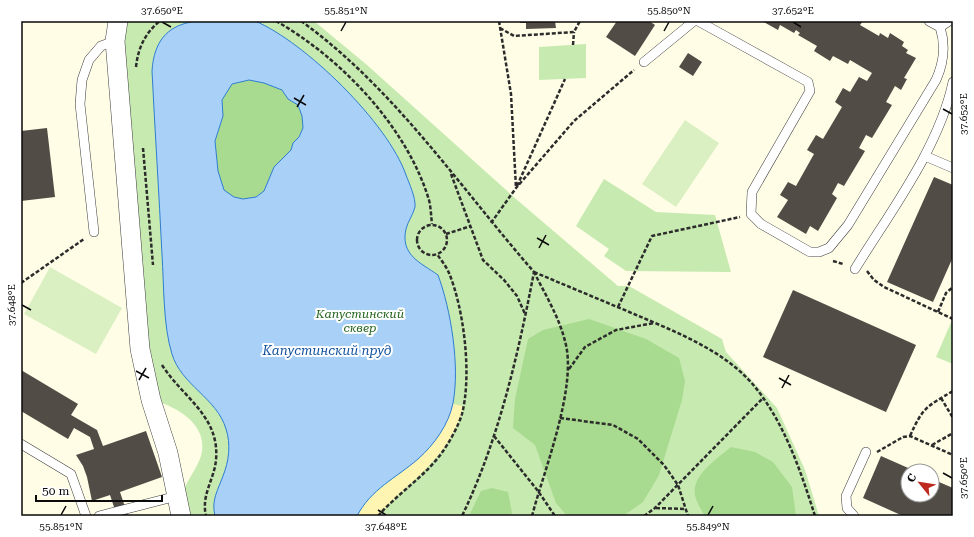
<svg xmlns="http://www.w3.org/2000/svg" width="974" height="537" font-family="'Roboto Serif',serif">
  <style>
    .green { fill: #c7eab0 }
    .forest { fill: #a8db8f }
    .sand { fill: #fdf5b1 }
    .pitch { fill: #dbf0c2 }
    .water { fill: #a9d1f8; stroke: #2e7dd2; fill-rule: evenodd }
    .building { fill: #524c46 }
    .lines { fill: none; stroke-linecap: round; stroke-linejoin: round }
    .service-casing { stroke: #3d3d3d; stroke-width: 10 }
    .minor-casing { stroke: #3d3d3d; stroke-width: 20 }
    .path { stroke: #2c2c2c; stroke-width: 2.5; stroke-dasharray: 4 2; stroke-linecap: butt }
    .service { stroke: #fff; stroke-width: 9 }
    .minor { stroke: #fff; stroke-width: 19 }
    .ticks { fill: none; stroke: #0a0a0a; stroke-width: 1.5 }
    .labels { text-anchor: middle; stroke-width: 4; stroke-linejoin: round; paint-order: stroke }
    .park-label { font-size: 12px; font-style: italic; fill: #206219; stroke: #fff }
    .water-label { font-size: 13px; font-style: italic; fill: #10509e; stroke: #fff }
    .neatline { fill: none; stroke: #0a0a0a; stroke-width: 1.5 }
    .ticks-label { font-size: 10px; text-anchor: middle; fill: #0a0a0a }
  </style>
  <rect width="100%" height="100%" fill="#fffde6"/>
  <path class="green" d="M 125,21 L 314,21 L 367,65 L 516,199 L 618,286 L 629,286 L 722,339 L 726,352 L 777,408 L 805,470 L 819,516 L 186,516 C 184,510 180,500 182,495 C 186,481 197,469 201,456 C 209,426 180,409 157,401 L 147,369 L 120,42 Z
    M 586,44 L 586,78 L 539,80 L 539,47 Z
    M 604,179 L 656,212 L 715,215 L 731,272 L 626,271 L 604,256 L 609,249 L 576,226 Z
    M 953,318 L 953,364 L 936,357 Z"/>
  <path class="forest" d="M 249,80 L 264,83 L 282,90 L 288,99 L 298,105 L 302,116 L 303,128 L 291,150 L 274,167 L 264,191 L 256,197 L 243,199 L 234,197 L 224,190 L 218,172 L 215,141 L 223,116 L 222,100 L 232,84 Z
    M 589,319 L 646,339 L 679,358 L 685,381 L 682,400 L 659,475 L 643,502 L 623,516 L 567,516 L 556,503 L 535,445 L 513,428 L 515,399 L 528,339 L 543,330 Z
    M 731,447 L 755,452 L 773,462 L 792,487 L 796,516 L 705,516 C 702,511 698,505 696,499 C 688,477 717,459 731,447 Z
    M 492,488 L 508,492 L 512,513 L 510,516 L 469,516 L 481,491 Z"/>
  <path class="sand" d="M 453,404 L 463,406 C 453,455 409,481 378,516 L 357,516 C 371,489 398,478 419,458 C 436,442 445,424 453,404 Z"/>
  <path class="pitch" d="M 685,120 L 719,143 L 676,207 L 642,184 Z
    M 50,267 L 122,308 L 96,354 L 24,314 Z"/>
  <path class="water" d="M 255,21 C 305,42 388,123 406,175 C 409,183 416,198 415,207 C 413,215 408,221 406,229 C 400,255 421,263 438,275 C 451,310 460,366 453,403 C 449,424 434,445 418,459 C 396,478 371,489 357,516 L 215,516 C 211,500 218,490 223,476 C 229,461 231,444 226,429 C 217,398 181,385 172,354 C 163,326 164,284 162,255 C 159,193 155,132 152,71 C 156,9 209,21 255,21 ZM 249,80 L 264,83 L 282,90 L 288,99 L 298,105 L 302,116 L 303,128 L 299,137 L 293,143 L 291,150 L 274,167 L 264,191 L 256,197 L 243,199 L 234,197 L 224,190 L 218,171 L 215,141 L 223,116 L 222,100 L 232,84 Z"/>
  <path class="building" d="M 520,21 L 555,21 L 556,28 L 526,29 L 526,23 L 520,23 Z
    M 617,21 L 649,21 L 655,25 L 635,56 L 606,37 Z
    M 762,21 L 863,21 L 860,25 L 879,36 L 880,33 L 888,38 L 890,33 L 904,42 L 902,46 L 908,50 L 906,53 L 916,58 L 904,78 L 907,79 L 901,90 L 895,86 L 886,102 L 892,105 L 872,138 L 866,135 L 859,148 L 865,151 L 844,186 L 838,183 L 832,194 L 837,198 L 818,231 L 810,226 L 806,234 L 777,217 L 788,200 L 780,195 L 788,182 L 796,186 L 814,154 L 807,150 L 816,135 L 823,139 L 842,107 L 835,102 L 843,88 L 850,92 L 859,77 L 867,81 L 872,73 L 850,60 L 848,64 L 833,56 L 830,61 L 814,51 L 817,46 L 798,35 L 800,33 L 796,30 L 794,33 L 780,25 L 778,30 Z
    M 688,53 L 702,62 L 693,76 L 679,67 Z
    M 47,128 L 55,197 L 21,201 L 21,131 Z
    M 934,177 L 953,185 L 953,257 L 933,302 L 887,282 Z
    M 793,290 L 916,345 L 886,412 L 763,357 Z
    M 21,370 L 78,404 L 71,415 L 97,430 L 103,446 L 146,431 L 162,477 L 120,492 L 128,516 L 117,516 L 110,495 L 92,501 L 87,477 L 83,466 L 76,455 L 94,449 L 90,437 L 74,428 L 68,439 L 21,411 Z
    M 881,456 L 915,471 L 908,471 L 908,495 L 932,495 L 932,479 L 953,488 L 953,516 L 903,516 L 863,498 Z"/>
  <g class="lines">
    <g class="service-casing">
      <path id="service" d="M 698,21 L 808,82 L 810,91 L 752,192 L 751,214 L 761,224 L 810,252 L 819,252 L 829,248 L 848,225 L 936,80 C 944,62 946,46 940,27
        M 929,21 L 940,27 L 949,21
        M 644,62 L 694,21
        M 925,156 L 953,168
        M 94,232 L 80,104 L 82,80 L 89,60 L 101,46 L 115,41
        M 855,269 C 890,212 939,148 953,82
        M 21,444 L 71,474 L 86,516
        M 99,516 L 177,496
        M 854,516 L 847,508 L 846,496 L 866,452"/>
    </g>
    <g class="minor-casing">
      <path id="minor" d="M 118,21 L 115,41 L 140,349 L 151,400 L 168,453 L 181,516"/>
    </g>
    <path class="path" d="M 276,21 C 341,58 407,127 429,200 C 431,208 431,216 432,224
      M 301,21 C 394,88 459,186 534,272 C 518,355 499,439 462,516
      M 499,21 L 511,94 L 516,188
      M 500,28 L 514,36 L 574,32 L 580,21
      M 573,45 L 574,32
      M 136,67 C 138,48 145,33 160,21
      M 143,148 L 153,265
      M 451,174 L 483,260 L 504,280 L 517,296 L 525,314
      M 517,186 L 565,79
      M 491,223 L 516,188 L 574,121 L 634,70
      M417 240a15 15 0 1 1 30 0a15 15 0 1 1-30 0Z
      M 446,234 L 471,226
      M 833,261 L 843,264
      M 867,271 L 874,280 L 884,287 L 953,319
      M 534,272 C 567,286 601,300 634,314 C 676,332 726,351 755,387 C 785,424 801,472 815,516
      M 21,283 L 84,239
      M 618,307 L 652,236 L 740,217
      M 938,312 L 946,293 L 953,287
      M 162,365 C 183,398 220,416 216,460 C 214,480 201,495 206,516
      M 569,369 L 585,347 L 616,330 L 654,323
      M 941,398 L 953,418
      M 560,418 L 613,425 L 638,439 L 664,465 L 678,485 L 688,516
      M 494,436 L 538,491 L 555,516
      M 910,436 C 923,407 926,407 953,391
      M 932,445 L 953,433
      M 877,452 L 903,437 L 910,436 L 953,455
      M 656,508 L 685,509
      M 378,516 C 397,494 423,478 441,454 C 449,443 458,427 462,414 C 472,375 464,309 449,273 C 446,266 441,260 437,254
      M 532,516 C 544,470 578,386 565,341 C 559,317 545,294 534,272
      M 644,516 L 655,508 L 763,398"/>
    <use href="#service" class="service"/>
    <use href="#minor" class="minor"/>
  </g>
  <path class="ticks" d="M 162,22 L 171,27M 793,22 L 801,27M 341,31 L 346,22M 664,31 L 669,22M 294,98 L 306,105M 297,107 L 304,95M 943,109 L 952,114M 537,238 L 549,245M 539,248 L 546,235M 22,305 L 31,310M 136,371 L 149,378M 779,378 L 791,385M 139,380 L 146,368M 782,388 L 789,375M 943,473 L 952,478M 378,510 L 386,515M 61,515 L 66,506M 708,515 L 713,506"/>
  <g class="labels">
    <g class="park-label">
      <text x="360" y="318">Капустинский<tspan x="360" dy="14">сквер</tspan></text>
    </g>
    <g class="water-label">
      <text x="327" y="355">Капустинский пруд</text>
    </g>
  </g>
  <rect width="974" height="537" fill="none" stroke="#ffffff" stroke-width="44"/>
  <g transform="translate(920 483) rotate(300)"><circle r="19" fill="#ffffff" stroke="#9d9d9d"/>
  <path d="M0-3L7 15L0 10L-7 15Z" fill="#bd291e"/>
  <text y="-6" font-size="11" font-weight="bold" text-anchor="middle" fill="#0a0a0a">С</text>
  </g>
  <path d="M36 495v6h126v-6" fill="none" stroke="#0a0a0a" stroke-width="2"/>
  <text x="42" y="495" font-size="12" fill="#0a0a0a" stroke="#ffffff" stroke-width="3" paint-order="stroke">50 m</text>
  <rect x="22" y="22" width="930" height="493" class="neatline"/>
  <g class="ticks-label">
    <text x="162" y="14">37.650°E</text>
    <text x="346" y="14">55.851°N</text>
    <text x="669" y="14">55.850°N</text>
    <text x="793" y="14">37.652°E</text>
    <text transform="translate(963 114) rotate(-90)" y="4">37.652°E</text>
    <text transform="translate(11 305) rotate(-90)" y="4">37.648°E</text>
    <text transform="translate(963 478) rotate(-90)" y="4">37.650°E</text>
    <text x="61" y="530">55.851°N</text>
    <text x="386" y="530">37.648°E</text>
    <text x="708" y="530">55.849°N</text>
  </g>
</svg>
